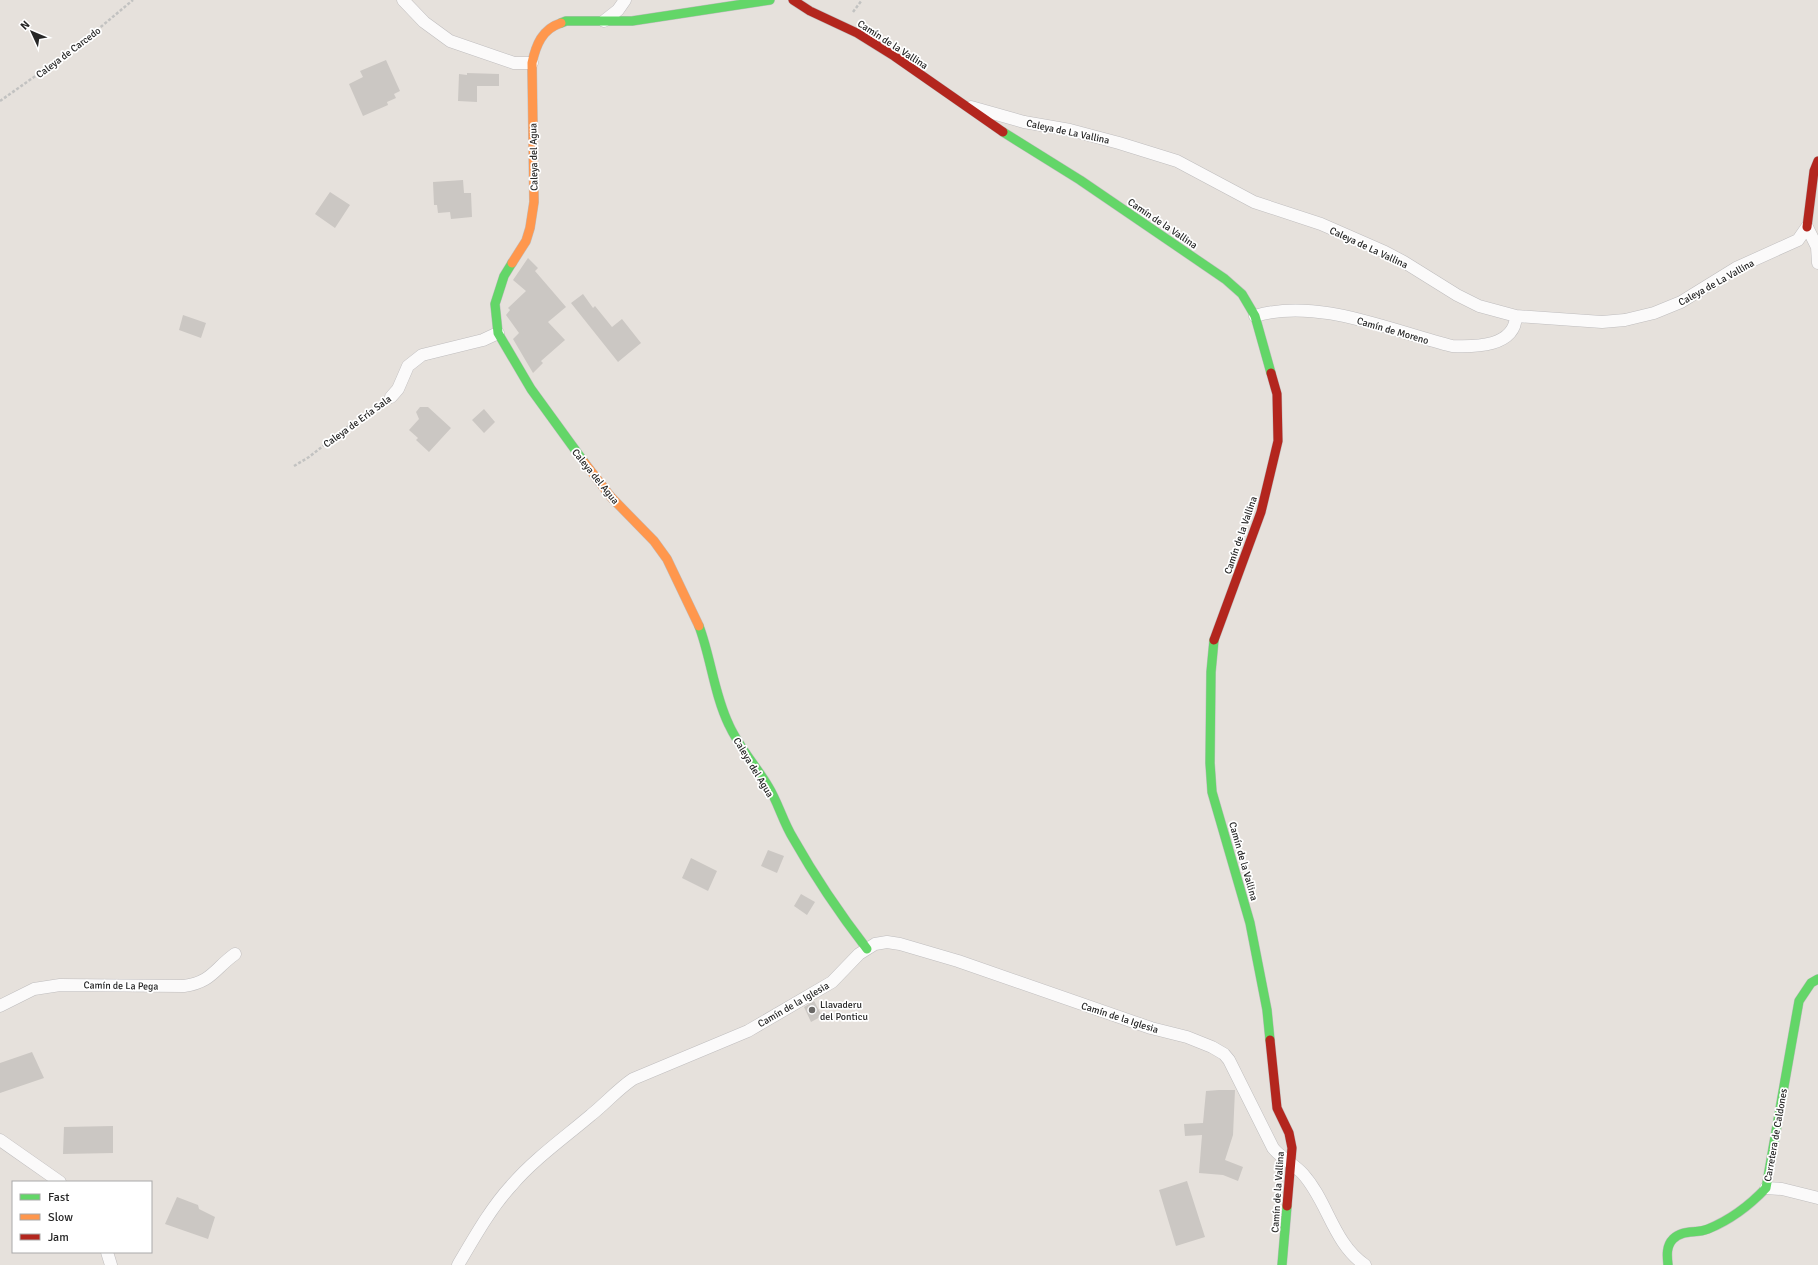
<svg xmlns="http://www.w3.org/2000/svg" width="1818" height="1265" font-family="Signika,sans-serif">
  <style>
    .building { fill: #cbc7c3 }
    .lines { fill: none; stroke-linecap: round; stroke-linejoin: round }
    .street-casing { stroke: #bfbdbe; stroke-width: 13 }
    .fast-casing { stroke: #bfbdbe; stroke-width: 10 }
    .slow-casing { stroke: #bfbdbe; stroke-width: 10 }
    .jam-casing { stroke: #bfbdbe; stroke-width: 10 }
    .path { stroke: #c2c2c1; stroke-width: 2.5; stroke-dasharray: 3 2; stroke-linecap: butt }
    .street { stroke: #fbfafa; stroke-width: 12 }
    .fast { stroke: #63d668; stroke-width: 9 }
    .slow { stroke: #ff974d; stroke-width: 9 }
    .jam { stroke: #b3261e; stroke-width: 9 }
    .poi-dot { fill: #6a6866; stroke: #fff; stroke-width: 1.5 }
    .labels { text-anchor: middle; stroke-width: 3.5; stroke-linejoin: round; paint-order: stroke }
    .street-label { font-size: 10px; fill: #272727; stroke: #fff }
    .poi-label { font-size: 10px; fill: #272727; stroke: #fff; text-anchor: start }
  </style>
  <rect width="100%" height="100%" fill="#e6e1dc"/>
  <path class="building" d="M 386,60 L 400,91 L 394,94 L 396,98 L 387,102 L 388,105 L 363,116 L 349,84 L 363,77 L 360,71 Z
    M 467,73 L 499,74 L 499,86 L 477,86 L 477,102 L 458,101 L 459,74 L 467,75 Z
    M 463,180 L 464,193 L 471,193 L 472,217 L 451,219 L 450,212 L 438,213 L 437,205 L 434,205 L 433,182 Z
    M 330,192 L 350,205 L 335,228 L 315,214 Z
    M 528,258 L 538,268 L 535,271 L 566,307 L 548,322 L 565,340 L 541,361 L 543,363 L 533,373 L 513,339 L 519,333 L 506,315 L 510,310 L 508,308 L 526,291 L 513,280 Z
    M 583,294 L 593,308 L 595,306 L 612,327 L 622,319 L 641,343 L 618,362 L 571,303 Z
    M 183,315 L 206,323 L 201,338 L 179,330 Z
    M 420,407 L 428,407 L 451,428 L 429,452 L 416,440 L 418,438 L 409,430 L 419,419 L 416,412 Z
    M 484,409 L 495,422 L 484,433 L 472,420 Z
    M 768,850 L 784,856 L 777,873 L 761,866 Z
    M 691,858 L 717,871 L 708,891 L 682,878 Z
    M 801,894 L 815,902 L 807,915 L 794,906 Z
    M 814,1001 L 822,1016 L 811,1022 L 804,1007 Z
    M 32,1052 L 44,1078 L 0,1093 L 0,1063 Z
    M 1219,1090 L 1235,1090 L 1233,1135 L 1225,1160 L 1243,1167 L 1238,1181 L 1223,1175 L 1199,1173 L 1202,1135 L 1185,1136 L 1184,1124 L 1203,1123 L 1206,1091 Z
    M 113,1126 L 113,1153 L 63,1154 L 64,1127 Z
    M 1187,1181 L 1205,1237 L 1176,1246 L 1159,1190 Z
    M 177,1197 L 198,1205 L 199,1209 L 215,1217 L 208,1239 L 165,1224 Z"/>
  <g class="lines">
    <g class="street-casing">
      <path id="street" d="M 403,0 L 424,22 L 450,41 L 514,63 L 532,63
        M 604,21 L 618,10 L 625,0
        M 971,107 L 1024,122 L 1070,130 L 1119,143 L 1177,161 L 1254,202 L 1321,224 L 1385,252 L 1404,262 L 1457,295 L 1479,306 L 1516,316 L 1602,322 L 1625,320 L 1654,313 L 1681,302 L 1736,268 L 1798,240 L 1807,227
        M 1807,227 L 1817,247 L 1818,263
        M 1255,316 C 1317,297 1391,331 1452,346 C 1475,347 1515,347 1516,316
        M 391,397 L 398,389 L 408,366 L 422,355 L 483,340 L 498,333
        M 0,1006 L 34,989 L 60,985 L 184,986 C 212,982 214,969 235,954
        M 0,1140 L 60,1182
        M 1766,1188 L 1782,1189 L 1818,1198
        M 107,1252 L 111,1265
        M 458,1265 C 474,1238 490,1209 511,1186 C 534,1159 564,1138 591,1115 C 606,1103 618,1089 633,1079 L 748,1031 L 832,982 L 859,954 L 875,944 L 887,942 L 900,944 L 958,961 L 1151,1028 L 1187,1037 L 1212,1047 L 1224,1054 L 1229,1060 L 1273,1148 C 1282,1159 1294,1164 1303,1174 C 1328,1202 1333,1243 1365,1265"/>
    </g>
    <g class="fast-casing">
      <path id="fast" d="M 561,23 L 566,21 L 632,21 L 770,0
        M 1003,132 L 1080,180 L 1225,279 L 1242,294 L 1255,316 L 1271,373
        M 512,263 L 504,276 L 495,304 L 498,333 L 531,389 L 584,462
        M 699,626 C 711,658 714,694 729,725 C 739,747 756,766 768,786 C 778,802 783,822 793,838 C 815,877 840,914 867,949
        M 1214,640 L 1211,672 L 1210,763 L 1212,792 L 1250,923 L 1267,1010 L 1270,1040
        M 1282,1265 L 1287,1206
        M 1668,1265 C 1667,1256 1666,1246 1673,1239 C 1683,1229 1696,1234 1708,1229 C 1730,1220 1750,1205 1766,1188 L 1799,1001 L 1811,983 L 1818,979"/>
    </g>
    <g class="slow-casing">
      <path id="slow" d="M 512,263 L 526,241 L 530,228 L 534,202 L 532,63 C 536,45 542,29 561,23
        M 584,462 L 611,497 L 654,541 L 667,559 L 699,626"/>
    </g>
    <g class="jam-casing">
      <path id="jam" d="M 793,0 L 810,11 L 857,33 L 894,56 L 1003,132
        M 1807,227 L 1814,171 L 1818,161
        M 1214,640 L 1261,512 L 1278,441 L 1277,394 L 1271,373
        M 1270,1040 L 1277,1108 L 1289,1133 L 1292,1148 L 1287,1206"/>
    </g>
    <path class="path" d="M 853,12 L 862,0
      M 0,101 L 78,46 L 133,0
      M 294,466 L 309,457 L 346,428 L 381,404"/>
    <use href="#street" class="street"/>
    <use href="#fast" class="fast"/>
    <use href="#slow" class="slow"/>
    <use href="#jam" class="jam"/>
  </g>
  <circle class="poi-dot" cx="812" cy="1010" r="4"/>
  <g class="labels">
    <g class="street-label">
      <text transform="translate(893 44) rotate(33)" y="4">Camín de la Vallina</text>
      <text transform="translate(68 52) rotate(-37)" y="4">Caleya de Carcedo</text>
      <text transform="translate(1068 131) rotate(12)" y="4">Caleya de La Vallina</text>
      <text transform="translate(533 157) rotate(-91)" y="4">Caleya del Agua</text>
      <text transform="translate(1163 223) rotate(34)" y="4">Camín de la Vallina</text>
      <text transform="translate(1369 247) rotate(25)" y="4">Caleya de La Vallina</text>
      <text transform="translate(1716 282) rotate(-29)" y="4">Caleya de La Vallina</text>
      <text transform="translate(1393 330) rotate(16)" y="4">Camín de Moreno</text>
      <text transform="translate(357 421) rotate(-36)" y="4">Caleya de Ería Sala</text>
      <text transform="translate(596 476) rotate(51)" y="4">Caleya del Agua</text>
      <text transform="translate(1240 535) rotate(-71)" y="4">Camín de la Vallina</text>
      <text transform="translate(754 767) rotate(59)" y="4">Caleya del Agua</text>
      <text transform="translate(1244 861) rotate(74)" y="4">Camín de la Vallina</text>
      <text transform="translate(121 985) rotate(1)" y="4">Camín de La Pega</text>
      <text transform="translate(793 1004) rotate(-30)" y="4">Camín de la Iglesia</text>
      <text transform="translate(1120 1017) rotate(18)" y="4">Camín de la Iglesia</text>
      <text transform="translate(1775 1135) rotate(-80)" y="4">Carretera de Caldones</text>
      <text transform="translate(1277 1192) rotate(-86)" y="4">Camín de la Vallina</text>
    </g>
    <g class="poi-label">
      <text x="820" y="1008">Llavaderu<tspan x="820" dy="12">del Ponticu</tspan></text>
    </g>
  </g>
  <rect x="12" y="1181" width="140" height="72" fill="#ffffff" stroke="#a9a9a9"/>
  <rect x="20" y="1194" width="20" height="6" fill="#63d668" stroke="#a9a9a9"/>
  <text x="48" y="1201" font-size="12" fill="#272727">Fast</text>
  <rect x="20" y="1214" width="20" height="6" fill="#ff974d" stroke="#a9a9a9"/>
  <text x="48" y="1221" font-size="12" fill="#272727">Slow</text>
  <rect x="20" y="1234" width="20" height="6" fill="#b3261e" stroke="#a9a9a9"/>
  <text x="48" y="1241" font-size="12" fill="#272727">Jam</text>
  <g transform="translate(32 32) rotate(314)" stroke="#ffffff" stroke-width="3" paint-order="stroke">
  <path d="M0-3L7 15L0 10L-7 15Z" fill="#272727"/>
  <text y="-6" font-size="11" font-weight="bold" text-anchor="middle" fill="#272727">N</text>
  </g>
</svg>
